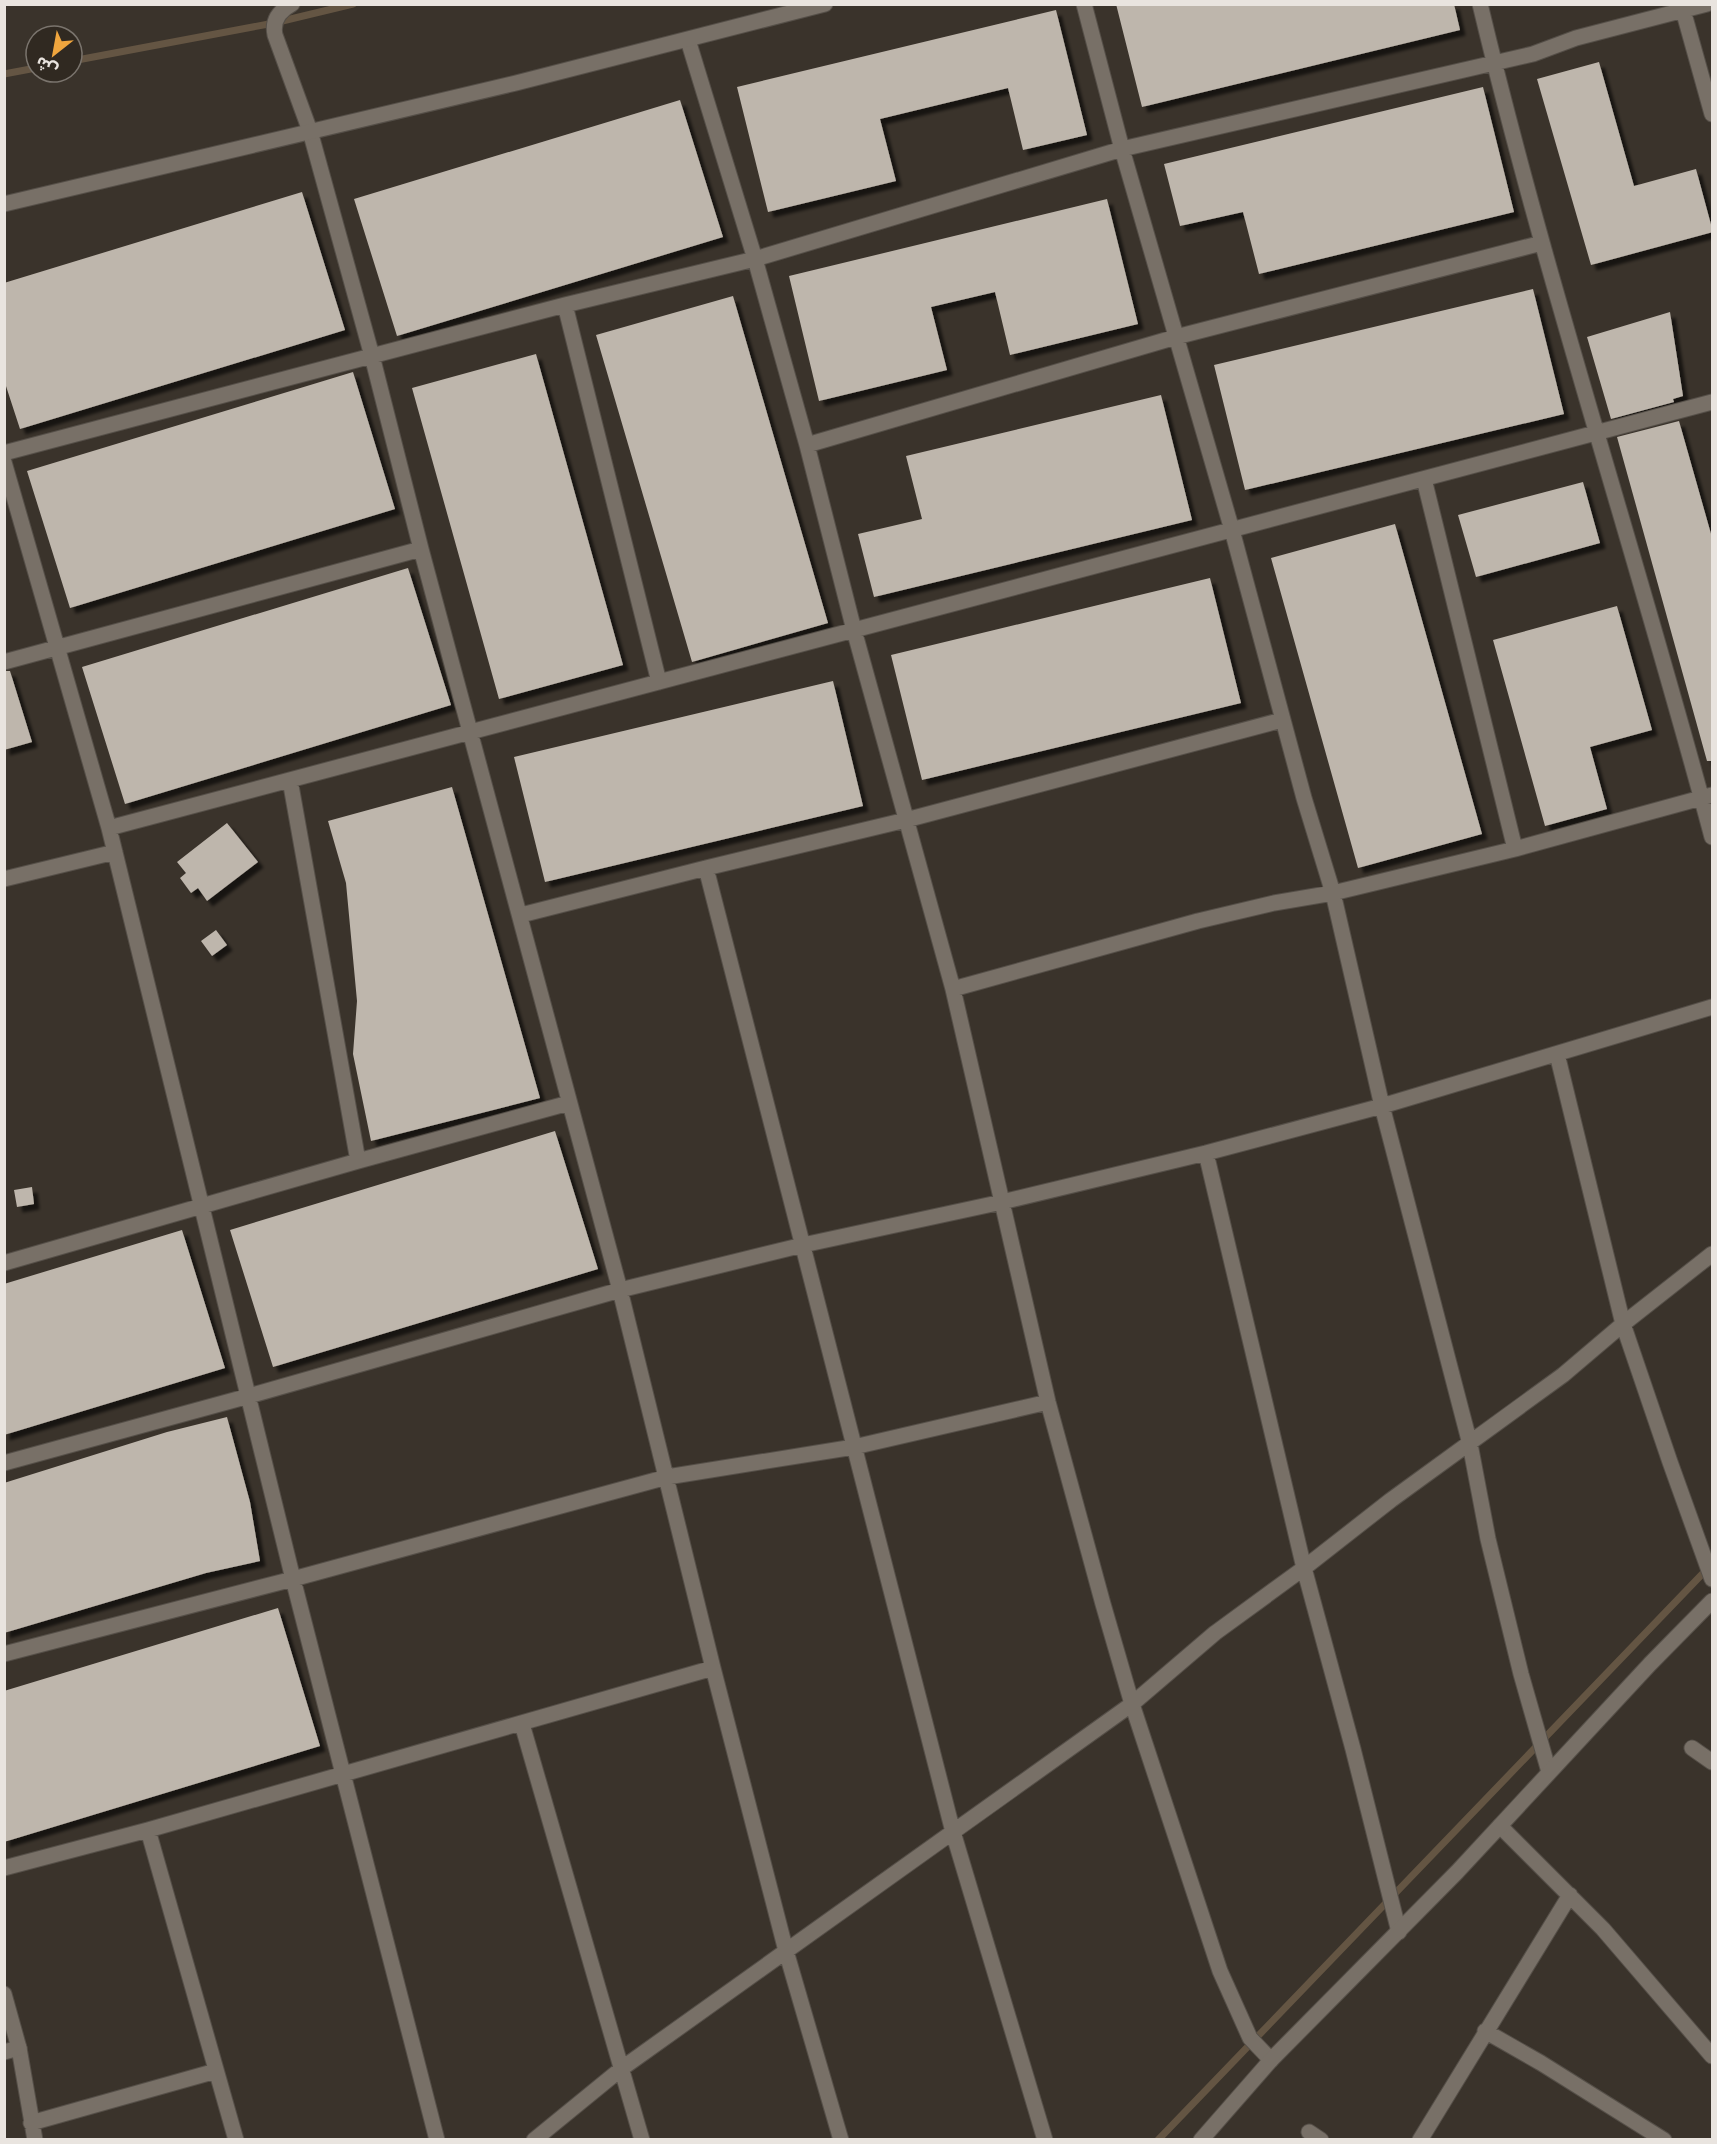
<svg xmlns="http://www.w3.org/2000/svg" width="1717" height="2144" font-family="Helvetica,'Noto Sans Arabic',sans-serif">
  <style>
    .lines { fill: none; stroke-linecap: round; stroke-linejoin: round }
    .stream { stroke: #645543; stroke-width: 7 }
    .building { fill: #beb6ac; filter: url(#shadow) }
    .minor-casing { stroke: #554f48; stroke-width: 17 }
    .tertiary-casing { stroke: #554f48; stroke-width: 17 }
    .secondary-casing { stroke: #554f48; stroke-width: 17 }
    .minor { stroke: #787067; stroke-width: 15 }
    .tertiary { stroke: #787067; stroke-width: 15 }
    .secondary { stroke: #787067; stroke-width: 15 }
  </style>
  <defs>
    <filter id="shadow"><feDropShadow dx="5.5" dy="5.5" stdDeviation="1.5" flood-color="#0009"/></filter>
  </defs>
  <rect width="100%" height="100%" fill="#3a332b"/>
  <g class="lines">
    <path class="stream" d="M 72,61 L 274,23 L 353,4
      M 4,74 L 36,68
      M 1158,2140 L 1709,1567"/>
  </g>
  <path class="building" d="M 1116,4 L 1454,4 L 1460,30 L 1142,107 Z
    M 1056,10 L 1087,135 L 1023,150 L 1008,88 L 880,119 L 896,181 L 768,212 L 737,87 Z
    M 1599,62 L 1634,186 L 1696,169 L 1713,232 L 1591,265 L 1537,79 Z
    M 1483,87 L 1514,212 L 1259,274 L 1243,212 L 1180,226 L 1164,164 Z
    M 680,100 L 723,237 L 397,336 L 354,199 Z
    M 302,192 L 345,330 L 20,429 L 4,380 L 4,283 Z
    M 1107,199 L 1138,324 L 1010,355 L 995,292 L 931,307 L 947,370 L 819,401 L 789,276 Z
    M 1533,289 L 1564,414 L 1245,490 L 1214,365 Z
    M 733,296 L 828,623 L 692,662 L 596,335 Z
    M 1670,312 L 1683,396 L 1673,399 L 1674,402 L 1611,419 L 1587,337 Z
    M 536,354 L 623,665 L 499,699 L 412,388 Z
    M 353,372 L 395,509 L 70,608 L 27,471 Z
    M 1161,395 L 1192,520 L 874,597 L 858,534 L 922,519 L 906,456 Z
    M 1679,421 L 1713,541 L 1713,761 L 1707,761 L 1617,437 Z
    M 1583,482 L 1600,543 L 1476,577 L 1458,515 Z
    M 1395,524 L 1482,834 L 1358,868 L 1271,558 Z
    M 408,568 L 451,705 L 125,804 L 82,667 Z
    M 1210,578 L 1241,703 L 922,780 L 891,655 Z
    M 1617,606 L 1652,730 L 1590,747 L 1607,809 L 1545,826 L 1493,640 Z
    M 4,671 L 10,671 L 32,742 L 4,750 Z
    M 833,681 L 863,806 L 545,882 L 514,757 Z
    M 452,787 L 540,1098 L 371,1141 L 353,1054 L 357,1001 L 346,883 L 328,821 Z
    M 227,823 L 258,862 L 207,901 L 198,888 L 191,893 L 180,878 L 186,873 L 177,862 Z
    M 216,930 L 227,945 L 212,956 L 201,941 Z
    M 555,1131 L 598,1269 L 273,1367 L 230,1230 Z
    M 32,1187 L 34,1204 L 17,1207 L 14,1190 Z
    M 182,1230 L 225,1368 L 4,1435 L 4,1284 Z
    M 227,1417 L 250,1502 L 260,1561 L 206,1573 L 4,1633 L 4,1483 L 167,1432 Z
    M 278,1608 L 320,1746 L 4,1842 L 4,1691 Z"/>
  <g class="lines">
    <g class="minor-casing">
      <path id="minor" d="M 292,4 C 279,11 272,21 275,35 L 310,131 L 372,356 L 421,549 L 620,1290 L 713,1668 L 786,1951 L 841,2140
        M 1084,4 L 1122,149 L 1232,530 L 1304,798 L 1333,893 L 1382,1106 L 1470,1444 L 1488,1539 L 1521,1674 L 1549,1772
        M 1480,4 C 1547,285 1638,559 1712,837
        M 1683,10 L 1712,114
        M 688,40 L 755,259 L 807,445 L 854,630 L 953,989 L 1048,1402 L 1103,1604 L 1132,1704 L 1220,1971 L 1250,2038 L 1271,2060
        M 565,305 L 659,682
        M 807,445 L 1176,337 L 1542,243
        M 4,453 L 565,305 L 755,259 L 1122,149 L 1533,54 L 1576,38 L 1707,4
        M 4,462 L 109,828 L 293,1579 L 437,2140
        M 1424,479 L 1515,849
        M 4,662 L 421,549
        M 290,780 L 358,1161
        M 109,828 L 1712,402
        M 706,868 L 953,1832 L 1045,2140
        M 4,879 L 115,852
        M 521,915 L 706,868 L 906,820 L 1282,720
        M 953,989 L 1198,921 L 1274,903 L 1333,893 L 1515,849 L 1712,795
        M 1557,1054 L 1623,1324 L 1670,1462 L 1712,1579
        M 1206,1153 L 1304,1568 L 1353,1749 L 1399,1932
        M 4,1263 L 358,1161 L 569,1103
        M 4,1463 L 249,1396 L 620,1290 L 803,1245 L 1002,1202 L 1206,1153 L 1382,1106 L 1712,1007
        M 4,1654 L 293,1579 L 667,1477 L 854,1447 L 1048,1402
        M 522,1724 L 642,2140
        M 1692,1748 L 1712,1762
        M 1500,1826 L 1603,1929 L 1712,2056
        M 148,1830 L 236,2140
        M 4,1868 L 148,1830 L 713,1668
        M 1485,2031 L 1541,2063 L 1664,2140
        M 19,2048 L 35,2140
        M 31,2123 L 216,2071
        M 1309,2132 L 1321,2140
        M 534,2140 L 621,2069 L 1132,1704 L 1215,1633 L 1304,1568 L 1391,1500 L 1563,1375 L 1623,1324 L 1712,1254
        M 1420,2140 L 1570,1895"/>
    </g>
    <g class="tertiary-casing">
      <path id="tertiary" d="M 4,1994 L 19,2048 L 4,2052
        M 1201,2140 L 1271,2060 L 1457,1872 L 1650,1664 L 1712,1601"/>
    </g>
    <g class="secondary-casing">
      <path id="secondary" d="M 4,204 L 516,83 L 825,4"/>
    </g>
    <use href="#minor" class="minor"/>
    <use href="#tertiary" class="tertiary"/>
    <use href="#secondary" class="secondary"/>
  </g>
  <rect width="1717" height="2144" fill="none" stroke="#e9e4df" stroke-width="12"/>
  <g transform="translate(54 54) rotate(211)"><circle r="28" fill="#302921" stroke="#7a746d" stroke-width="1.5"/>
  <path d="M0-4.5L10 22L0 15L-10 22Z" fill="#f0a63e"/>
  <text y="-9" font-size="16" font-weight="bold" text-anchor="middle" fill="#e9e4df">ش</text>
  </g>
</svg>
